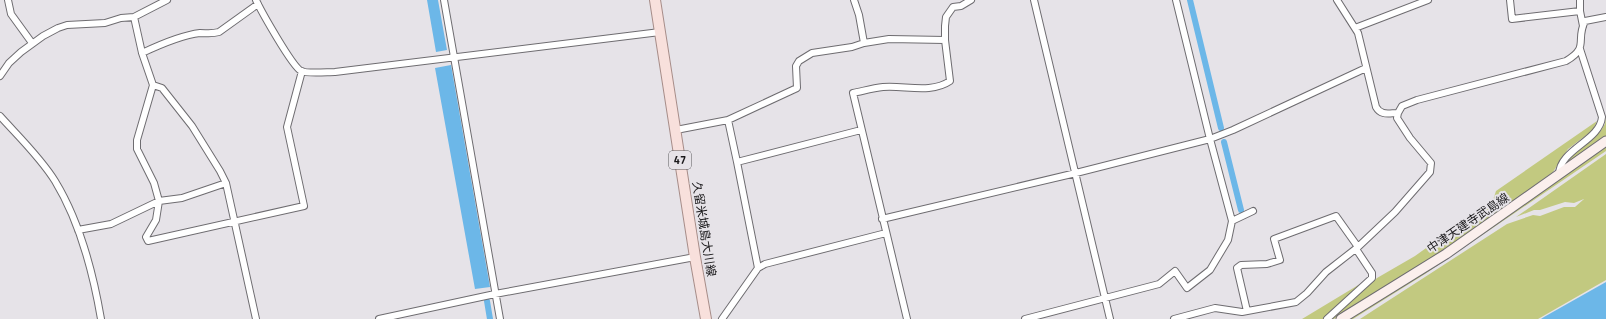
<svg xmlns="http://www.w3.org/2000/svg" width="1606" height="319" font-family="'Titillium Web','Noto Sans JP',sans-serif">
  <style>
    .green { fill: #c2c980 }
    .water { fill: #6cb7e8 }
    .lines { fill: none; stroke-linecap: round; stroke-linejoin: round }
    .canal { stroke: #6cb7e8; stroke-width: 6 }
    .minor-casing { stroke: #6e6c70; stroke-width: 8 }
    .secondary-casing { stroke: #6e6c70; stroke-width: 11 }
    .primary-casing { stroke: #a78d89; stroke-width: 12 }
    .minor { stroke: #fff; stroke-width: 6 }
    .secondary { stroke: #fbefed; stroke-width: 9 }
    .primary { stroke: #f8e0dc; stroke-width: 10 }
    .labels { text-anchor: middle; stroke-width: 4; stroke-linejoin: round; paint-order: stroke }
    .shield { fill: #e6e3e8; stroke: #575658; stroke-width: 1 }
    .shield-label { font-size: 11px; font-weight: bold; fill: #1a191b }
    .street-label { font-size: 12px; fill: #1a191b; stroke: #e6e3e8 }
  </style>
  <rect width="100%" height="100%" fill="#e6e3e8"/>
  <path class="green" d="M 1606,116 L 1606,137 L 1566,163 L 1581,146 L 1600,132 L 1605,124 Z
    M 1597,121 L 1593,130 L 1568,149 L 1553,172 L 1452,246 L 1334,319 L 1331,319 L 1377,278 L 1415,256 L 1493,200 L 1496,191 Z
    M 1606,147 L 1606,151 L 1425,274 L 1353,319 L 1349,319 Z
    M 1606,154 L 1606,280 L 1538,319 L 1360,319 L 1507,224 L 1533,215 L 1540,216 L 1564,207 L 1575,207 L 1584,199 L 1574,203 L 1565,202 L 1540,210 L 1534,210 L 1516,217 Z
    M 1360,284 L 1325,319 L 1302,319 Z"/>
  <path class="water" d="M 427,0 L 438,0 L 447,50 L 436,52 Z
    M 451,65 L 490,287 L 475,289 L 435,68 Z
    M 1606,282 L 1606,319 L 1541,319 L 1544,317 Z"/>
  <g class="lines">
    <path class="canal" d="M 1190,0 L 1221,128
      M 1224,142 L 1241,210
      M 487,301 L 490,319"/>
    <g class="minor-casing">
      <path id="minor" d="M 8,0 L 11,14 L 32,43
        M 256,0 C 261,11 292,66 301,71 C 307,74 327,72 335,72 L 660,32
        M 444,0 L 500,319
        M 854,0 L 859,15 L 864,43
        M 1034,0 L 1110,319
        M 1337,0 L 1358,33 L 1376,107 C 1381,116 1389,113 1398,113
        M 1510,0 L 1512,19 L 1580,11
        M 1580,0 L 1580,11 L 1583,26
        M 1355,28 L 1428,0
        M 142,53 C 159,45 182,35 200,33 C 207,33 212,34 219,32 L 258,4
        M 0,76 L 9,63 L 21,52 L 43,36 L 58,28 L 67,25 L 105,23 L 121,18 L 134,17 L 167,0
        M 153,85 L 162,88 L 192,126 L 220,171 L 226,183 L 256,319
        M 0,116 C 18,136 41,158 55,181 C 80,222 93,272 101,319
        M 728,120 L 737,162 L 861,130
        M 676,130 L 728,120 L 797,88 L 796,66 L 799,61 L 812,53 L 852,47 L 864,43 L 889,39 L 945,40
        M 1559,174 C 1560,149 1600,141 1602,117 L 1580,49
        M 226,183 L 182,198 L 159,201 L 156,220 L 146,237 L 148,241 L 304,206 L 287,127 L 302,71
        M 882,219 L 1076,173 L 1210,139 L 1176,0
        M 1232,221 L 1210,139 L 1233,130 L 1366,68
        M 78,230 L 111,224 L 159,201 L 154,183 L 137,149 L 137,140 L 153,85 L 142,53 L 134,17
        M 758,268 L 765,264 L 886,233
        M 1247,311 L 1237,268 L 1241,265 L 1267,264 L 1280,260 L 1274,239 L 1336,216 L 1358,247
        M 379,319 L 495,294 L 695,257
        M 722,319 L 758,268 L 737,162
        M 907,319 L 853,93 C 863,91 873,88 883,87 C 904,85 931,94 950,81 L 945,40 L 945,26 L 946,17 L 953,7 L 961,6 L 971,0
        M 1025,319 L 1159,284 L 1175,271 L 1187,288 L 1210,270 L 1228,240 L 1232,221 L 1253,211
        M 1174,319 L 1215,308 L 1242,312 L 1296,302 L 1307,293 L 1326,272 L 1358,247 L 1395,212 L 1430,172 L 1431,163 L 1410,138 L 1397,118 L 1398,113 L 1402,106 L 1417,100 L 1566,61 C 1590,47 1575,41 1585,21 L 1606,17
        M 1327,319 L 1372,278 L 1372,273 L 1356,249"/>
    </g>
    <g class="secondary-casing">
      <path id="secondary" d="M 1341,319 L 1446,254 L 1606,141"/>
    </g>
    <g class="primary-casing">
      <path id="primary" d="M 655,0 L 695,257 L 706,319"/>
    </g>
    <use href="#minor" class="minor"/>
    <use href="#secondary" class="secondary"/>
    <use href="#primary" class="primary"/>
  </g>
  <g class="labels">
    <rect class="shield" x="669" y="151" width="22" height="18" rx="3"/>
    <g class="shield-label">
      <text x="680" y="164">47</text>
    </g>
    <g class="street-label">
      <text transform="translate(1468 223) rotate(-34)" y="4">中津天建寺武島線</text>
      <text transform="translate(704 229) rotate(81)" y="4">久留米城島大川線</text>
    </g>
  </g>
</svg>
